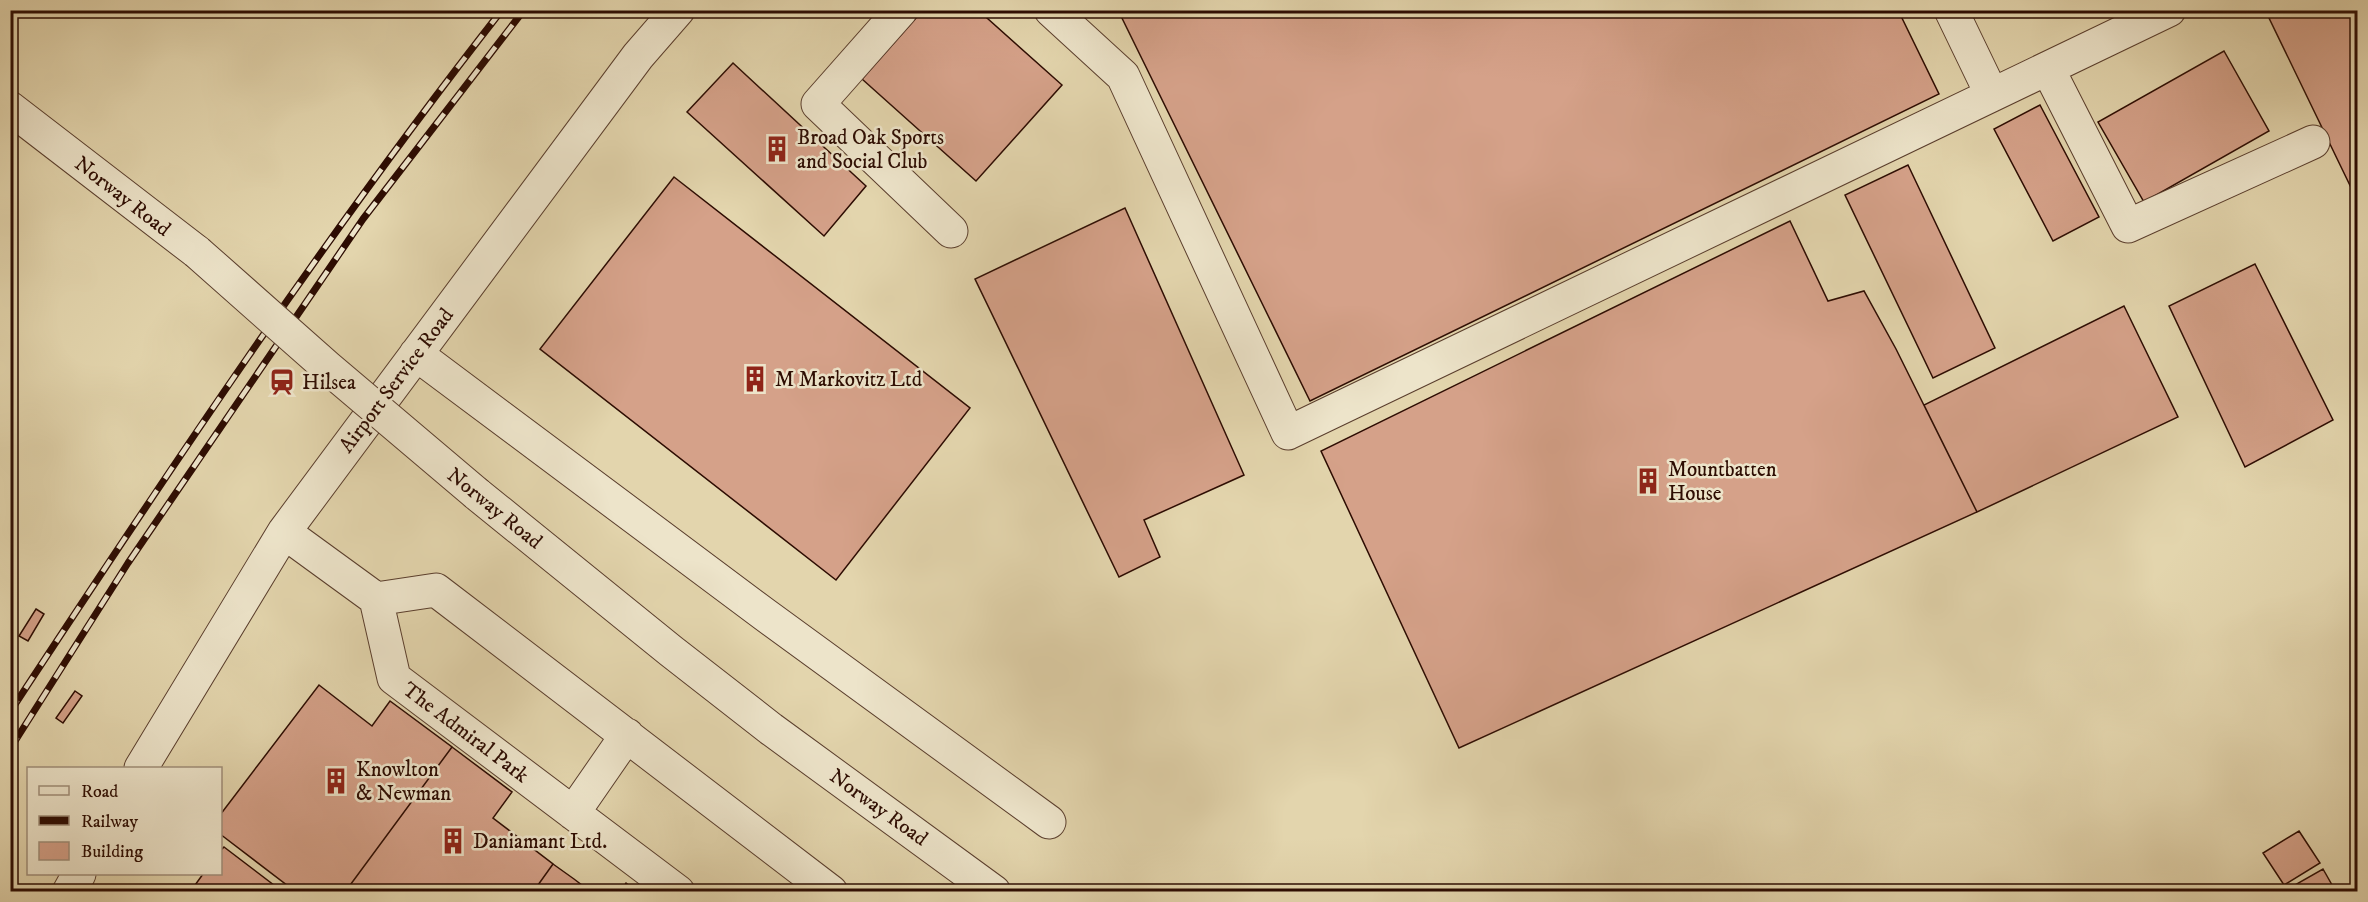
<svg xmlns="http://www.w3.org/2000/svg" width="2368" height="902" font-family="'IM FELL DW Pica',serif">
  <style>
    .building { fill: #d5a189; stroke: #2d0c02; stroke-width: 1.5 }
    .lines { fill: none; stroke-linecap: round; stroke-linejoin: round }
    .minor-casing { stroke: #5a3e2d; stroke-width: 35 }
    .minor { stroke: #ede4ca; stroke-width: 33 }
    .rail-casing { stroke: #2d0c02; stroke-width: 7 }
    .rail { stroke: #ede4ca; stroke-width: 4.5; stroke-dasharray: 14; stroke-linecap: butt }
    .minor-bridge-casing { stroke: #5a3e2d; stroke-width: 35; stroke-linecap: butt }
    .minor-bridge { stroke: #ede4ca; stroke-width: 33 }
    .labels { text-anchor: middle; stroke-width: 5; stroke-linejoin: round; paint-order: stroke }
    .poi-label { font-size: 21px; fill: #2d0c02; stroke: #ede4ca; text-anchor: start }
    .street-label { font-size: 21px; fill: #2d0c02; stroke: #ede4ca }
  </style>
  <rect width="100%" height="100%" fill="#e3d5ad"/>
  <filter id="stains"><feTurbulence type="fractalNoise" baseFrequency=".00333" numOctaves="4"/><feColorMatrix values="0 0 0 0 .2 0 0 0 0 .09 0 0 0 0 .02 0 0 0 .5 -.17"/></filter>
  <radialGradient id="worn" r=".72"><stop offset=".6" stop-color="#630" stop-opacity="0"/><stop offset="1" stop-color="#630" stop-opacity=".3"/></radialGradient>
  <path class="building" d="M 923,10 L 978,10 L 1062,85 L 976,181 L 862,79 Z
    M 1118,10 L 1898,10 L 1939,94 L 1310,401 Z
    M 2284,10 L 2358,10 L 2358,202 L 2269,18 Z
    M 2224,51 L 2269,131 L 2144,202 L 2098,122 Z
    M 733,63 L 866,186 L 824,236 L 687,112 Z
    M 2040,105 L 2099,217 L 2053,241 L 1994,129 Z
    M 1908,165 L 1995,348 L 1933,378 L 1845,195 Z
    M 674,177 L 970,408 L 836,580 L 540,349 Z
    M 1125,208 L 1244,475 L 1144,520 L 1160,557 L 1119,577 L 975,279 Z
    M 1790,221 L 1828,301 L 1864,291 L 1896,349 L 1977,512 L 1459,748 L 1321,451 Z
    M 2255,264 L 2333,420 L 2245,467 L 2169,306 Z
    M 2124,306 L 2178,417 L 1977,512 L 1924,405 Z
    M 36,609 L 44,614 L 28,641 L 19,636 Z
    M 319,685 L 372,726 L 390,701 L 452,747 L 345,892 L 296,892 L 220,834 L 220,815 Z
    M 75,691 L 82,696 L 63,723 L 56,718 Z
    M 452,747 L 512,792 L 493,818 L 553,864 L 533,892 L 345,892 Z
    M 2299,831 L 2320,863 L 2284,885 L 2263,853 Z
    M 224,847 L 283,892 L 190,892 L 203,874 L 220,874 L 220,851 Z
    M 553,864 L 574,879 L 591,892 L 533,892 Z
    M 2323,869 L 2336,892 L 2286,892 L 2286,890 Z
    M 626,883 L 637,892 L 620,892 Z"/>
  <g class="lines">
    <g class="minor-casing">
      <path id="minor" d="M 901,10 L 818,104 L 951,231
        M 1051,10 L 1123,76 L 1288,433 L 2169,10
        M 1951,10 L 1992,95
        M 2048,69 L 2128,226 L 2313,142
        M 10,108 L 197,252
        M 416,354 L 764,614 L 1049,822
        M 477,494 L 671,651 L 771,729 L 994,892
        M 284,532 L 376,599 L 436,590 L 831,892
        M 376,599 L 394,678 L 678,892
        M 141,768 L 284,532 L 638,56 L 678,10
        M 573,813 L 627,735
        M 69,892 L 79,874"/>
    </g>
    <use href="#minor" class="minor"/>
    <g class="rail-casing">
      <path id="rail" d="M 10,712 C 167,473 325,236 502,10
        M 10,749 L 128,563 L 363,219 L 524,10"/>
    </g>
    <use href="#rail" class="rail"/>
    <g class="minor-bridge-casing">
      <path id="minor-bridge" d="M 197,252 L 327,367 L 477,494"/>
    </g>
    <use href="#minor-bridge" class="minor-bridge"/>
  </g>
  <defs>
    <g id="building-bare" transform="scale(2.07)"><path d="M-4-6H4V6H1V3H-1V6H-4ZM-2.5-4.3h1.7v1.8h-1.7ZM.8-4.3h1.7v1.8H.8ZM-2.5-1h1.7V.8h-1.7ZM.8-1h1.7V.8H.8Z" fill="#8f2418" stroke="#ede4ca" stroke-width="2.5" paint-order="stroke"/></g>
    <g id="station-bare" transform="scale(2.07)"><path d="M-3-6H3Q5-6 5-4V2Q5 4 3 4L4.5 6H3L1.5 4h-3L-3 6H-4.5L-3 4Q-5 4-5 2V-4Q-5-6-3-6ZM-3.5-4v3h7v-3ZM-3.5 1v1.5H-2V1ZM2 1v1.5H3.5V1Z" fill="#8f2418" stroke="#ede4ca" stroke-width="2.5" paint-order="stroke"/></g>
  </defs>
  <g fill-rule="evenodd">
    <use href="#building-bare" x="777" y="149"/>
    <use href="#building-bare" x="755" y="379"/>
    <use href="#station-bare" x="282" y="382"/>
    <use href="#building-bare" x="1648" y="481"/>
    <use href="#building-bare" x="336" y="781"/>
    <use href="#building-bare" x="453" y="841"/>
  </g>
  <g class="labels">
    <g class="poi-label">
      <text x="797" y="144">Broad Oak Sports<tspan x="797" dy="24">and Social Club</tspan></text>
      <text x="775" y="386">M Markovitz Ltd</text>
      <text x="302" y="389">Hilsea</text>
      <text x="1668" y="476">Mountbatten<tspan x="1668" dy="24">House</tspan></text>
      <text x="356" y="776">Knowlton<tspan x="356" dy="24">&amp; Newman</tspan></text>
      <text x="473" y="848">Daniamant Ltd.</text>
    </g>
    <g class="street-label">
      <text transform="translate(123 196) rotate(38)" y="7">Norway Road</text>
      <text transform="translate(396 380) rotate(-53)" y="7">Airport Service Road</text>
      <text transform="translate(495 508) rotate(39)" y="7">Norway Road</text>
      <text transform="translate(466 732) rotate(37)" y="7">The Admiral Park</text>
      <text transform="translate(879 807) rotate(36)" y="7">Norway Road</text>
    </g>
  </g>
  <rect width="2368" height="902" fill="none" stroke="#e3d5ad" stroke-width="36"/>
  <rect x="12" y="12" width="2344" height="878" fill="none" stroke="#2d0c02" stroke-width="3"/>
  <rect x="18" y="18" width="2332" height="866" fill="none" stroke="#2d0c02" stroke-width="1.5"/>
  <rect x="27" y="767" width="195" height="108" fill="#ede4ca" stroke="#a08e7a" stroke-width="1.5"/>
  <rect x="39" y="786" width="30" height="9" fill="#ede4ca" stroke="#a08e7a" stroke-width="1.5"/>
  <text x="81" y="797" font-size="18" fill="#2d0c02">Road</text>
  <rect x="39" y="816" width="30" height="9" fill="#2d0c02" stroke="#a08e7a" stroke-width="1.5"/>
  <text x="81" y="827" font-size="18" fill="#2d0c02">Railway</text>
  <rect x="39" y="842" width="30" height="18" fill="#d5a189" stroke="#a08e7a" stroke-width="1.5"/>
  <text x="81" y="857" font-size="18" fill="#2d0c02">Building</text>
  <rect width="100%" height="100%" filter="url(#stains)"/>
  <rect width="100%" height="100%" fill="url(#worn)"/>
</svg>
